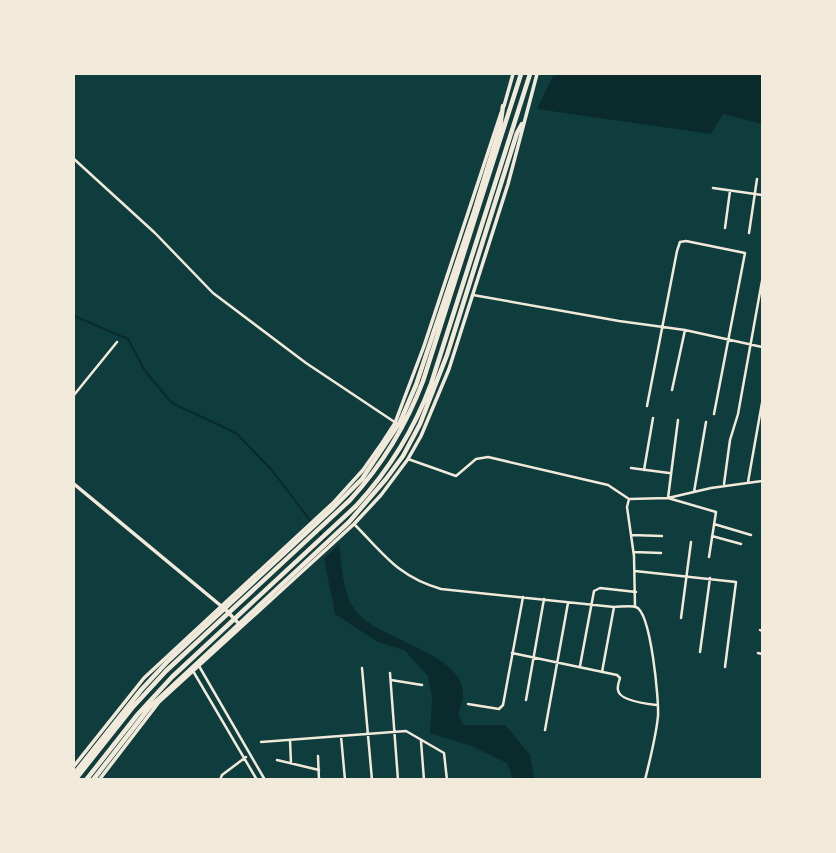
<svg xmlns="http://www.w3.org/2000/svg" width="836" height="853" font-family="'Sofia Sans Condensed',sans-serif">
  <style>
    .water { fill: #0a2a2b }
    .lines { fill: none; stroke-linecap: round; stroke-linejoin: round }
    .stream { stroke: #0a2a2b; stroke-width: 2 }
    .minor { stroke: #f1e9da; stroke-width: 2.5 }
    .tertiary { stroke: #f1e9da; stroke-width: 3.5 }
    .trunk { stroke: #f1e9da; stroke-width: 4.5 }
  </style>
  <rect width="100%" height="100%" fill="#0f3d3e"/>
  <path class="water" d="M 554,74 L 762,74 L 762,124 L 723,114 L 711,134 L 537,109 Z
    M 339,544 C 342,565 342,594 356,611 C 379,641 463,652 463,694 C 463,701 460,708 458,715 L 464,725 L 505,725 L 530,755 L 534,779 L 513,779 L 507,763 L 471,746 L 430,733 L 432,698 L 428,676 L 404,650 L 378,642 L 335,614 L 324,559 Z"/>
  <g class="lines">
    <path class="stream" d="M 74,316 L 128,339 L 145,371 L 172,403 L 236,433 L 271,469 L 312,523
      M 318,530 L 327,542"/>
    <path class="minor" d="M 74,159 L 155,233 L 213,293 L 306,363 L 396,423
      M 713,188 L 762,195
      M 725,228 L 730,191
      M 749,233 L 757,179
      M 473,295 L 619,321 L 685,330 L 762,347
      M 672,390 L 685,330
      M 74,395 L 117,342
      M 647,406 L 677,251 L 680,242 L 686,241 L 745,253 L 714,414
      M 678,420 L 668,498 L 716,512 L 709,557
      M 408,459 L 456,476 L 476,459 L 488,457 L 608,485 L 629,499
      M 631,468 L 669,473
      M 644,470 L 653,418
      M 748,482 L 762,403
      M 724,484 L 730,440 L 738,414 L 762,281
      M 694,492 L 706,422
      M 354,524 C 384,554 398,577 441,589 L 614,607 C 620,607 630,605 636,607 C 651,612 659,700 658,716 C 656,737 650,759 645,780
      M 714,524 L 751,535
      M 631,535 L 662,536
      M 712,536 L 741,544
      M 634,552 L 661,553
      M 635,571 L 736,582 L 725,667
      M 635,607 L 634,556 L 627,507 L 629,499 L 668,498 L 711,488 L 762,481
      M 681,618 L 691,542
      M 760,630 L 762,631
      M 700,652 L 710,578
      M 512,653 L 617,675 L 620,678 C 619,682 617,686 618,690 C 619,701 648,704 657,705
      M 758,653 L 762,654
      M 199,666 L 265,780
      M 580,666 L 594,591 L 600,588 L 636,592
      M 362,668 L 372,780
      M 193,671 L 257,780
      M 602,672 L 614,607
      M 390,673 L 398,780
      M 391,680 L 422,685
      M 526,700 L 544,599
      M 468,704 L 499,709 L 503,705 L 523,597
      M 545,730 L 568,603
      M 341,736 L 345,780
      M 290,740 L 291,763
      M 421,741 L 424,780
      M 261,742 L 406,731 L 444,753 L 447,780
      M 318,756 L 319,780
      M 277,760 L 319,770
      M 220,780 L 222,775 L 246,757"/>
    <path class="tertiary" d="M 504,106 L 513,74
      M 74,484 L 226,610 L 240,625
      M 74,766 L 144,678 L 334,502 L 363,470 L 382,443 L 395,423 L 424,346 L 501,113
      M 99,780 L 159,702 L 354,524 L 381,495 L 408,459 L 421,436 L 449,369 L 508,184 L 537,74"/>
    <path class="trunk" d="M 74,774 L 141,690 L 168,661 L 333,508 L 362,479 L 400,422 L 416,385 L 474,212 L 500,127 L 503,106
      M 75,780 L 132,708 L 166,671 L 350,500 C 382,465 406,426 423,381 L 521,74
      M 86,780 L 138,714 L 172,677 L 356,506 C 389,470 414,430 431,384 L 530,74
      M 93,780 L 149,708 L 349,522 L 386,479 L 403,456 L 420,424 L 447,355 L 517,133 L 522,124"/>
  </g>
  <rect width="836" height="853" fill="none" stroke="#f1e9da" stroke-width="150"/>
</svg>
